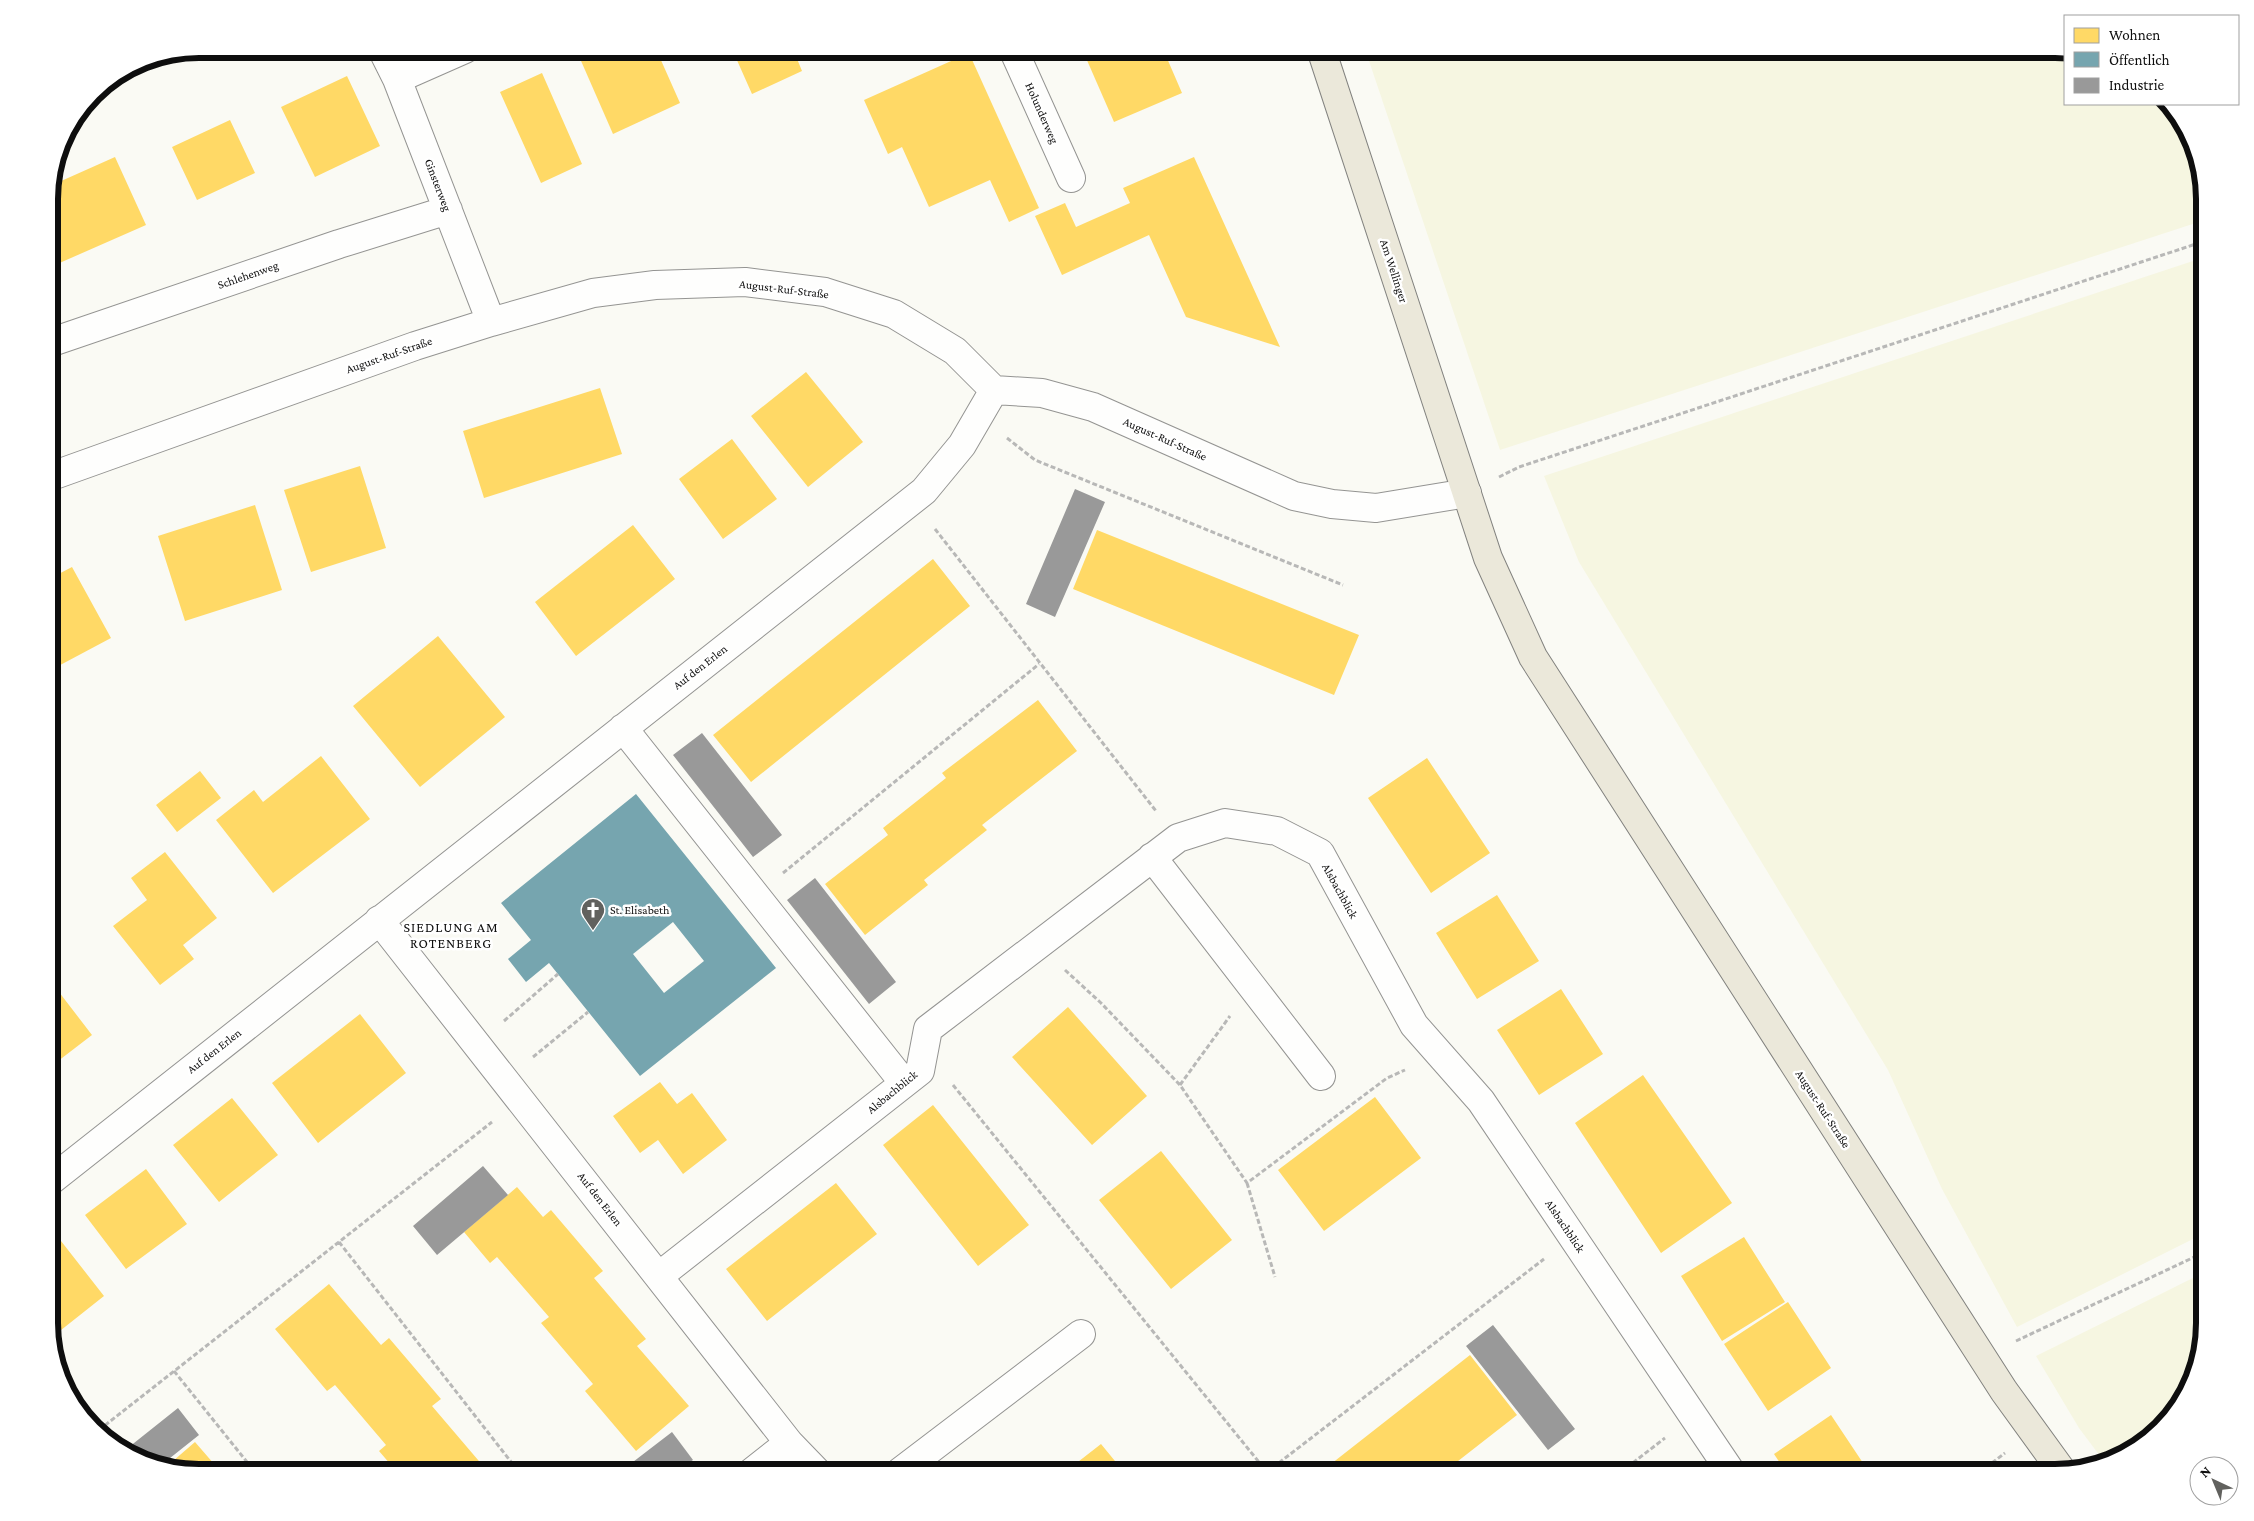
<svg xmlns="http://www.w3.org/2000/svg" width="2254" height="1521" font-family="'Crimson Pro',serif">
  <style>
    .farmland { fill: #f6f6e1 }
    .homes { fill: #ffd966 }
    .public { fill: #76a5af; fill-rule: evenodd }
    .industry { fill: #999 }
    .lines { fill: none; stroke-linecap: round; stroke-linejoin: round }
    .minor-casing { stroke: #949492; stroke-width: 30 }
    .major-casing { stroke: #82827f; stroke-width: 30 }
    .path { stroke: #b8b8b7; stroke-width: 3; stroke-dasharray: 5 2.5; stroke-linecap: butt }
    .minor { stroke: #fefefd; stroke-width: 28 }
    .major { stroke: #ebe8da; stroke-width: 28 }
    .labels { text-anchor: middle; stroke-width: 5; stroke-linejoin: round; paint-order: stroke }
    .street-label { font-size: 12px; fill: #0e0e0e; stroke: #fff }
    .poi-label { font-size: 12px; fill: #0e0e0e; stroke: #fff; text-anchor: start }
    .neighbourhood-label { font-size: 14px; letter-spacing: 1px; fill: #0e0e0e; stroke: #fff }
    .rim { fill: none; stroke: #0e0e0e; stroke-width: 6 }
  </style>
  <rect width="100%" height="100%" fill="#fafaf4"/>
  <path class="farmland" d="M 1365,49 L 2065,50 L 2065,104 L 2167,104 L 2185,124 L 2205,198 L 2205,220 L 1500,450 Z
    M 2205,257 L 2205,1233 L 2017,1327 L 1942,1189 L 1888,1070 L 1579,562 L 1544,476 Z
    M 2205,1272 L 2205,1323 L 2197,1371 L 2180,1406 L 2130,1452 L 2103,1460 L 2079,1428 L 2036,1356 Z"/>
  <path class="homes" d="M 590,49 L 656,49 L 680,103 L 613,134 L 578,54 Z
    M 732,49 L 793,49 L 802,71 L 752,94 Z
    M 1106,49 L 1163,49 L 1182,93 L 1114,122 L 1086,58 Z
    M 969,53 L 1039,208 L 1009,222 L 990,180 L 929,207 L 902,147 L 888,154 L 864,100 Z
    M 542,73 L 582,164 L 541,183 L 500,92 Z
    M 347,76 L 380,146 L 315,177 L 281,107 Z
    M 230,120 L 255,173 L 197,200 L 172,147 Z
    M 115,157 L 146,225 L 55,265 L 49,253 L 50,186 Z
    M 1194,157 L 1280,347 L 1186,317 L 1149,235 L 1062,275 L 1035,216 L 1065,203 L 1076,227 L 1130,203 L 1123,188 Z
    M 806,372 L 863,442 L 808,487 L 751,416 Z
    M 600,388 L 622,454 L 484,498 L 463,431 Z
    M 732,439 L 777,499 L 723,539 L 679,479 Z
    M 360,466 L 386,548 L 311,572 L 284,490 Z
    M 255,505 L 282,590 L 185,621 L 158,536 Z
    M 633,525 L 675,579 L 576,656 L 535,602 Z
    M 1097,530 L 1359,635 L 1334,695 L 1073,589 Z
    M 933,559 L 970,606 L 751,782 L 713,735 Z
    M 72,567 L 111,638 L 49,671 L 49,579 Z
    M 438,636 L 505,717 L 420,787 L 353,706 Z
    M 1038,700 L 1077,751 L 982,825 L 987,830 L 924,880 L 928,885 L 865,935 L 825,884 L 888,835 L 883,828 L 946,778 L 942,773 Z
    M 321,756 L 370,819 L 273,893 L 216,820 L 254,790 L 263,802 Z
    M 1427,758 L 1490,853 L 1431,893 L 1368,798 Z
    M 200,771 L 221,798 L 177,832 L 156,805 Z
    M 165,852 L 217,918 L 183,945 L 194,959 L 160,985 L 113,926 L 147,900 L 131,878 Z
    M 1497,895 L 1539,961 L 1477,999 L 1436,933 Z
    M 49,979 L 92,1035 L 49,1068 Z
    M 1561,989 L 1603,1054 L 1539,1095 L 1497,1030 Z
    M 1068,1007 L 1147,1096 L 1092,1145 L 1012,1057 Z
    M 360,1014 L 406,1073 L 318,1143 L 272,1083 Z
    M 1643,1075 L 1732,1203 L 1661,1253 L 1575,1123 Z
    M 660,1082 L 677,1104 L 692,1093 L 727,1140 L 683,1174 L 658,1140 L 640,1153 L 613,1116 Z
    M 1375,1097 L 1421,1158 L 1324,1231 L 1278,1170 Z
    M 232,1098 L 278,1155 L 219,1202 L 173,1145 Z
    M 933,1105 L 1029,1225 L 978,1266 L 883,1145 Z
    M 1161,1151 L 1232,1240 L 1171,1289 L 1099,1200 Z
    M 146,1169 L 187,1224 L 126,1269 L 85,1215 Z
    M 836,1183 L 877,1234 L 767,1321 L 726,1269 Z
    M 517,1187 L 543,1217 L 551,1210 L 603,1271 L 594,1278 L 646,1339 L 637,1346 L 689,1406 L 636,1451 L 585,1391 L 593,1384 L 541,1323 L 549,1317 L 497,1257 L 490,1263 L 464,1232 Z
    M 1744,1237 L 1785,1302 L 1722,1341 L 1681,1276 Z
    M 61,1241 L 104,1296 L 51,1338 L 49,1250 Z
    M 329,1284 L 381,1345 L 389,1338 L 441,1399 L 432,1406 L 484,1467 L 477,1472 L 397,1472 L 379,1451 L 386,1445 L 335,1385 L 327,1391 L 275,1329 Z
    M 1788,1302 L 1831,1368 L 1768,1411 L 1724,1344 Z
    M 1470,1355 L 1517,1415 L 1444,1472 L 1323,1472 L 1322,1471 Z
    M 1831,1415 L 1869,1472 L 1786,1472 L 1774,1454 Z
    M 195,1442 L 221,1472 L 198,1472 L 166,1467 Z
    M 1101,1444 L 1124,1472 L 1065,1472 Z
    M 230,1466 L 236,1472 L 222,1472 Z"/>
  <path class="public" d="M 636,794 L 776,968 L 640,1076 L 549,963 L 526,982 L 508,959 L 531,940 L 501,903 ZM 673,922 L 704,961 L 664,993 L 633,954 Z"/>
  <path class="industry" d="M 1075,489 L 1105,502 L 1055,617 L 1026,604 Z
    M 702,733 L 782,835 L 753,857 L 673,755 Z
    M 815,878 L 896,982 L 869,1004 L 787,900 Z
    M 483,1166 L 508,1195 L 437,1255 L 413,1226 Z
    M 1493,1325 L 1575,1429 L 1548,1450 L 1466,1346 Z
    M 178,1408 L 199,1435 L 160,1466 L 150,1464 L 124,1451 Z
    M 672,1432 L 693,1460 L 676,1472 L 634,1472 L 629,1465 Z"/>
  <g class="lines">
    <g class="minor-casing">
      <path id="minor" d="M 382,49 L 397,79 L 491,322
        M 1013,49 L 1071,178
        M 397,79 L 465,49
        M 49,343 L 339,244 L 448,210
        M 49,477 L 415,346 L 491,322 L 593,293 L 655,285 L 745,282 L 825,292 L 894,314 L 955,351 L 994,390 L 1042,393 L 1093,407 L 1294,496 L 1332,504 L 1376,508 L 1467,493
        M 623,728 L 904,1083
        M 1152,857 L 1321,1076
        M 379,920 L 789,1443 L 752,1472
        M 49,1182 L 924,491 L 962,445 L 994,390
        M 659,1276 L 920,1071 L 928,1029 L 1178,838 L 1225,823 L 1277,831 L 1320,853 L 1414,1025 L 1481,1101 L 1731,1472
        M 789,1443 L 817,1472
        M 900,1472 L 1081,1334"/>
    </g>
    <g class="major-casing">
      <path id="major" d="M 1321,49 L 1488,558 L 1533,657 L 2004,1391 L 2062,1471"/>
    </g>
    <path class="path" d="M 1007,438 L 1035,460 L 1343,585
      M 1499,477 L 1519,467 L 2205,241
      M 935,529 L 1156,811
      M 783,873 L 1039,664
      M 1065,970 L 1101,1003 L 1180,1085 L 1247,1183 L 1387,1078 L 1405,1070
      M 504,1021 L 558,974
      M 533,1057 L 588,1012
      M 953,1085 L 1267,1472
      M 1180,1085 L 1230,1016
      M 1247,1183 L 1275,1277
      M 339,1242 L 519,1472
      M 2016,1341 L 2205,1252
      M 174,1371 L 255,1472
      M 99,1430 L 492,1122
      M 1267,1472 L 1544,1259
      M 1621,1472 L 1665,1438
      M 1980,1472 L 2005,1453"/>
    <use href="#minor" class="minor"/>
    <use href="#major" class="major"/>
  </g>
  <defs>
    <g id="church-pin" transform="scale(1.25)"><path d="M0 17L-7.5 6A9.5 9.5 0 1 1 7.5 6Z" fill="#61615e" stroke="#fff"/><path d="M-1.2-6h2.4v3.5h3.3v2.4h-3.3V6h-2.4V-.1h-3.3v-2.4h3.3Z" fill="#fff"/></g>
  </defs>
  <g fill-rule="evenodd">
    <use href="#church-pin" x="593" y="910"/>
  </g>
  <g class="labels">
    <g class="street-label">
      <text transform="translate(1042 113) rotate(66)" y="4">Holunderweg</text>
      <text transform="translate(438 185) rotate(69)" y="4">Ginsterweg</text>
      <text transform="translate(1394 271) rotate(72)" y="4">Am Wellinger</text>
      <text transform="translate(248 275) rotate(-19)" y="4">Schlehenweg</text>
      <text transform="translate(784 289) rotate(7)" y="4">August-Ruf-Straße</text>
      <text transform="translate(389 355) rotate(-19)" y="4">August-Ruf-Straße</text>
      <text transform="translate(1165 439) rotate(24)" y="4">August-Ruf-Straße</text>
      <text transform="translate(700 667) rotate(-38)" y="4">Auf den Erlen</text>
      <text transform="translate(1340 891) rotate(61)" y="4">Alsbachblick</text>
      <text transform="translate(214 1051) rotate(-38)" y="4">Auf den Erlen</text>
      <text transform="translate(892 1092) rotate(-39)" y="4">Alsbachblick</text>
      <text transform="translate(1823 1109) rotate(57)" y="4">August-Ruf-Straße</text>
      <text transform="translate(600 1199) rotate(52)" y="4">Auf den Erlen</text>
      <text transform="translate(1565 1226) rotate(56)" y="4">Alsbachblick</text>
    </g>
    <g class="poi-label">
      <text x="610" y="914">St. Elisabeth</text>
    </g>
    <g class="neighbourhood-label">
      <text x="451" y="932">SIEDLUNG AM<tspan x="451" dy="16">ROTENBERG</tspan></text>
    </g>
  </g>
  <path d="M0 0H2254V1521H0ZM199 58H2055A141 141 0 0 1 2196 199V1323A141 141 0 0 1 2055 1464H199A141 141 0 0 1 58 1323V199A141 141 0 0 1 199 58Z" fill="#fff" fill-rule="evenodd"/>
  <path class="rim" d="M199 58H2055A141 141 0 0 1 2196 199V1323A141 141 0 0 1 2055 1464H199A141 141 0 0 1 58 1323V199A141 141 0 0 1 199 58Z"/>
  <rect x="2064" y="15" width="175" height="90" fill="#ffffff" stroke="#9f9f9f"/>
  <rect x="2074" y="28" width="25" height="15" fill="#ffd966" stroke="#9f9f9f"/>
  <text x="2109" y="40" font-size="15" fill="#0e0e0e">Wohnen</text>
  <rect x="2074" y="52" width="25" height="15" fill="#76a5af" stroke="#9f9f9f"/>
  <text x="2109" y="65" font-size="15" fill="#0e0e0e">Öffentlich</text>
  <rect x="2074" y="78" width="25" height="15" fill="#999999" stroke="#9f9f9f"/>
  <text x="2109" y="90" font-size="15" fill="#0e0e0e">Industrie</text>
  <g transform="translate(2214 1481) rotate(316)"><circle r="24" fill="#ffffff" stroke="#9f9f9f"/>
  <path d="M0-4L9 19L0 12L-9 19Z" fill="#61615e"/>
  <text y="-8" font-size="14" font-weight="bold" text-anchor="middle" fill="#0e0e0e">N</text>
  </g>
</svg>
